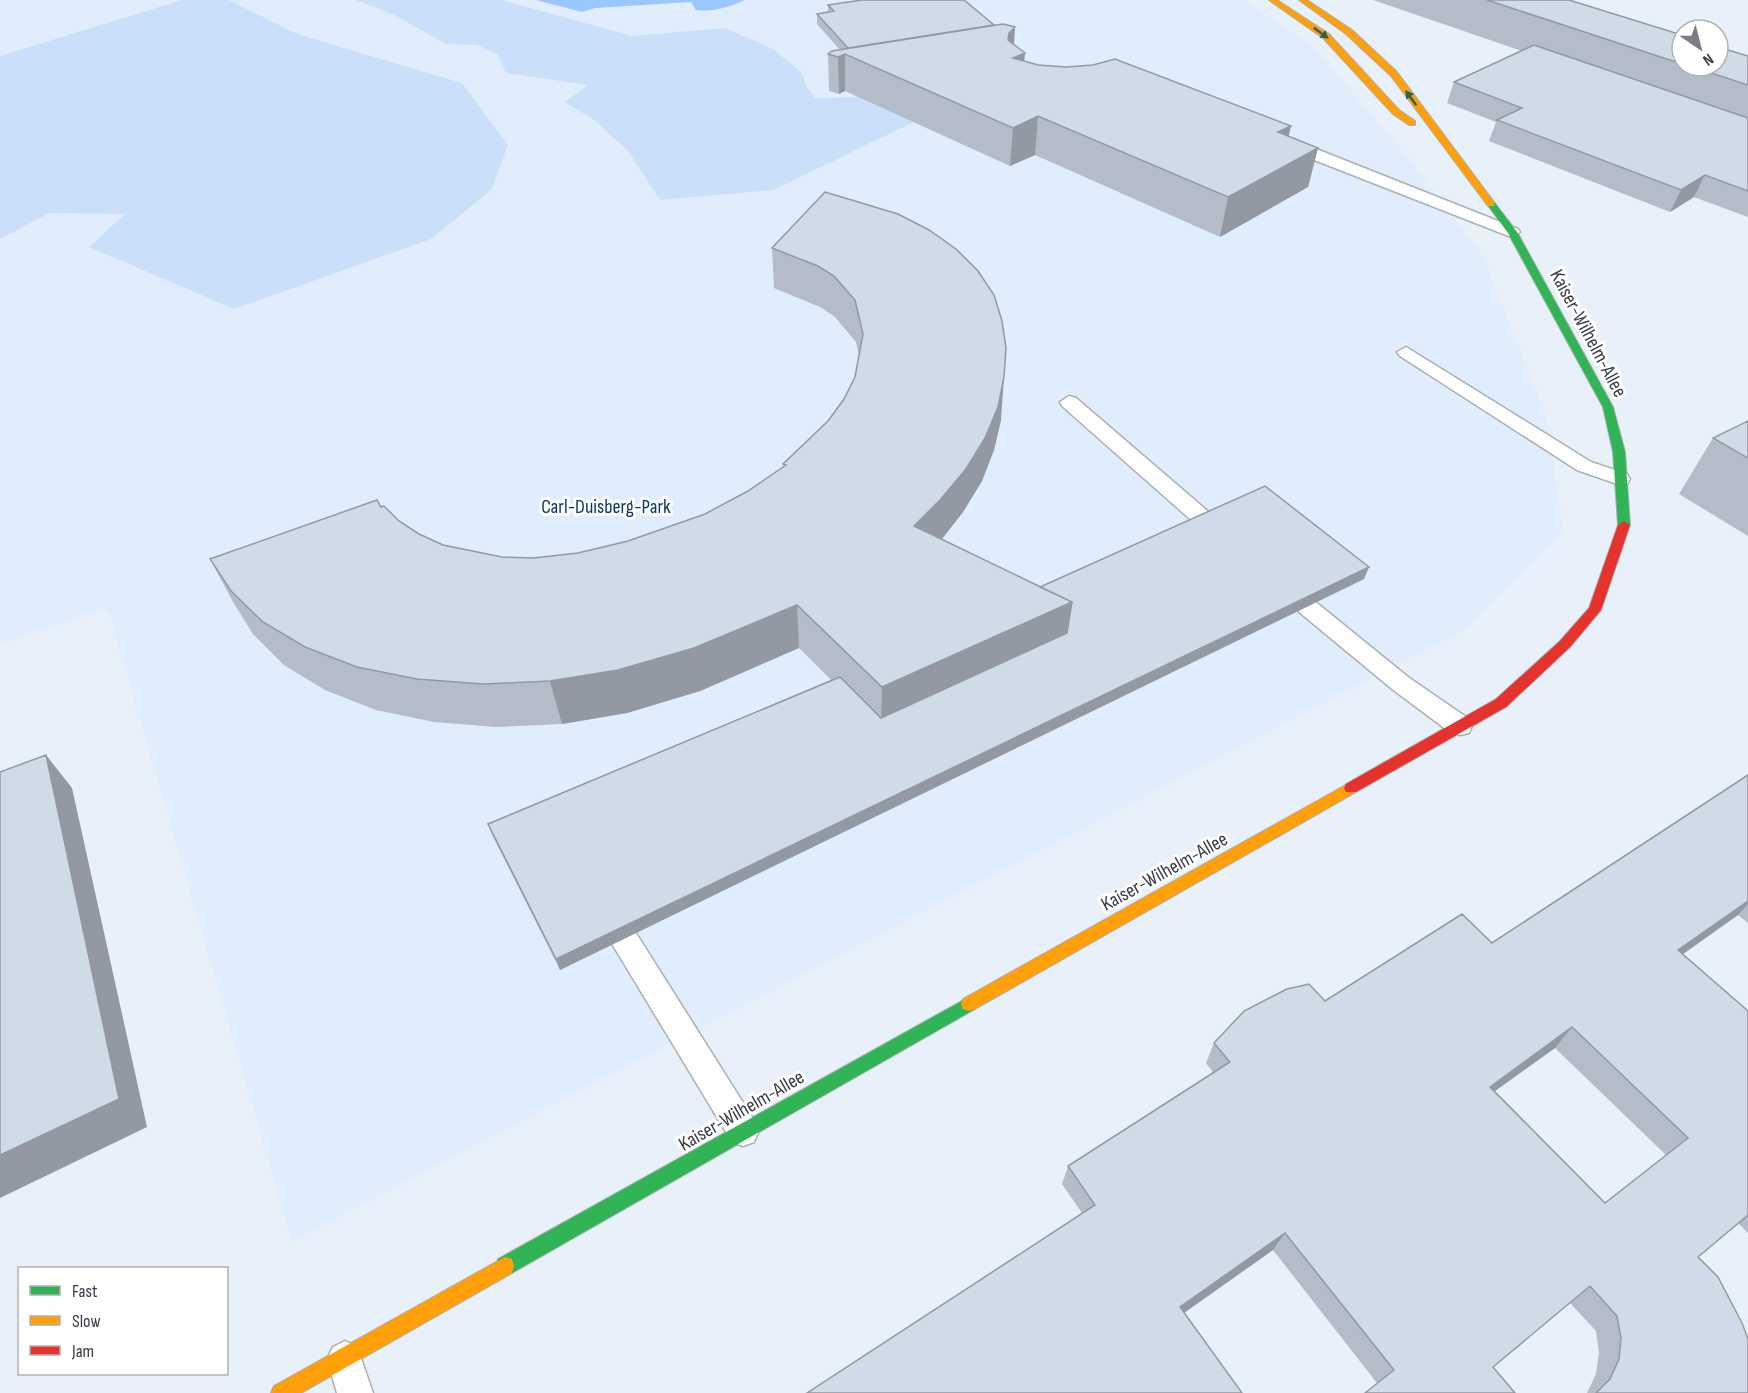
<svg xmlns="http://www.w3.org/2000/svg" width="1748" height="1393" font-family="'Sofia Sans Condensed',sans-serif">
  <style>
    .built { fill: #e8f0f9; fill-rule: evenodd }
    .green { fill: #e0edfd }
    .forest { fill: #cae0fa }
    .water { fill: #9ac8fe }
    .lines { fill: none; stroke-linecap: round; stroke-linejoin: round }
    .lane-casing { stroke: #acb0b3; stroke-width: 3 }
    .fast-casing { stroke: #acb0b3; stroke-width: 2 }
    .slow-casing { stroke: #acb0b3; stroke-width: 2 }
    .jam-casing { stroke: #acb0b3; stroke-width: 2 }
    .lane { fill: #fefeff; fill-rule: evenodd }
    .fast { fill: #30b455; fill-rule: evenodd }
    .slow { fill: #ff9f0a; fill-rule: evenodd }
    .jam { fill: #e5322d; fill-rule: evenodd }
    .wall { fill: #b3bcc8; fill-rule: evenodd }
    .shaded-wall { fill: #9299a2 }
    .building { fill: #d0dbe8; stroke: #9299a2; stroke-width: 1.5; fill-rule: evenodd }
    .oneway { fill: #346048 }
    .labels { text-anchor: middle; stroke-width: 6; stroke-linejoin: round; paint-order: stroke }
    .street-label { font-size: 20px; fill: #363c43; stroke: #fff }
    .park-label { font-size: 20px; fill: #0a3767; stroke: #fff }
  </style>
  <rect width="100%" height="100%" fill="#f8fafc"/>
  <path class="built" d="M 0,0 L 1748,0 L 1748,1393 L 0,1393 ZM 1682,30 L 1718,30 L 1718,66 L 1682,66 ZM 20,1268 L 226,1268 L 226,1374 L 20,1374 Z"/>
  <path class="green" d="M 0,0 L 1244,0 L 1312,45 L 1406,155 L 1482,255 L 1546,416 L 1563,531 L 1462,631 L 292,1241 L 108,609 L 0,644 Z"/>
  <path class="forest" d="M 182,0 L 229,0 L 297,34 L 462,83 L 508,145 L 491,190 L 431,239 L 234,309 L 89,247 L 125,214 L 50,213 L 0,239 L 0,56 Z
    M 356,0 L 502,0 L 632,36 L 725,28 L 773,49 L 803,74 L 805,84 L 815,98 L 859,97 L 914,122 L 773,190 L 660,200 L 628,151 L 594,120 L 565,102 L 588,85 L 506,73 L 497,54 L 477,45 L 446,44 L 394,15 Z"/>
  <path class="water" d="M 536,0 L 745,0 C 729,7 713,12 696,10 L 691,2 L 595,8 L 582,12 Z"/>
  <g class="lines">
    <g class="lane-casing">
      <path id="lane" d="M 1286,137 L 1518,229 L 1520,232 L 1512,237 L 1506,235 L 1299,154 L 1279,141 L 1281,138 Z
        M 1406,347 L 1591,462 L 1627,474 L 1630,479 L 1627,484 L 1620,485 L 1577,470 L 1400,356 L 1397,352 Z
        M 1069,396 L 1076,398 L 1232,532 L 1235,537 L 1232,542 L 1216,542 L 1062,406 L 1060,402 Z
        M 1283,579 L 1291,582 L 1408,677 L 1469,719 L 1472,726 L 1469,733 L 1460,735 L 1451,733 L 1392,689 L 1275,592 L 1272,587 L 1275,582 Z
        M 607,899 L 617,903 L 754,1120 L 759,1131 L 754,1142 L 743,1146 L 732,1142 L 597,919 L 593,911 L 597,903 Z
        M 345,1341 L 357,1347 L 373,1393 L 337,1393 L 327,1359 L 333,1347 Z"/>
    </g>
    <g class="fast-casing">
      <path id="fast" d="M 1488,202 L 1494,202 L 1517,232 L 1613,407 L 1625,452 L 1630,525 L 1628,528 L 1624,529 L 1618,525 L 1613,452 L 1603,407 L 1508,233 L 1487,204 Z
        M 969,997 L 975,999 L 977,1004 L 975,1009 L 512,1273 L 505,1275 L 498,1273 L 496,1266 L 498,1259 Z"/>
    </g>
    <g class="slow-casing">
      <path id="slow" d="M 1269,0 L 1277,0 L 1329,34 L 1399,110 L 1415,121 L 1415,125 L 1409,125 L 1393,114 L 1323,38 Z
        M 1299,0 L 1307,0 L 1352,30 L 1397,72 L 1494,202 L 1494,206 L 1488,206 L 1391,76 L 1346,34 Z
        M 1351,782 L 1356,784 L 1358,788 L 1356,792 L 975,1009 L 969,1011 L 963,1009 L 961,1004 L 963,999 Z
        M 505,1257 L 512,1259 L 514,1266 L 512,1273 L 301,1393 L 271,1393 L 274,1386 Z"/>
    </g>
    <g class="jam-casing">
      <path id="jam" d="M 1624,521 L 1630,525 L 1601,610 L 1570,647 L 1506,707 L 1356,792 L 1346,792 L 1344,788 L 1346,784 L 1496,699 L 1560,641 L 1589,608 L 1618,525 Z"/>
    </g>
    <use href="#lane" class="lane"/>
    <use href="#fast" class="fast"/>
    <use href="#slow" class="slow"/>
    <use href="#jam" class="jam"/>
  </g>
  <path class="wall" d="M 1373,0 L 1569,0 L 1682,35 L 1682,66 L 1718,66 L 1748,56 L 1748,217 L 1694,197 L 1670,212 L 1489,141 L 1496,122 L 1447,103 L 1454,82 L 1522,51 Z
    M 828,5 L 1014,45 L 1024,61 L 1288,136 L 1318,148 L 1308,187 L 1220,237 L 1035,155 L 1010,166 L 845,91 L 839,94 L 829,91 L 828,54 L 840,50 L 817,24 L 817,14 L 828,12 Z
    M 825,192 L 1001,420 L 994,450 L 982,481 L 963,512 L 942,539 L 1040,587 L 1364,579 L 560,970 L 492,835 L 488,824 L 831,680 L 799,648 L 700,691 L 627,713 L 562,724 L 497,727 L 434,722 L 376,710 L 325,690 L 284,665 L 253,634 L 233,602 L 210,559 L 381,507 L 399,521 L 419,534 L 443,545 L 502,557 L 534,558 L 578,553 L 628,541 L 705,514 L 748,491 L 784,467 L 783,464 L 828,421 L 844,399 L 855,377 L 859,356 L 856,342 L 835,317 L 820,307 L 774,288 L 772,248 Z
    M 1748,421 L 1748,536 L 1679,494 L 1713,438 Z
    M 1748,775 L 1748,923 L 1738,915 L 1683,954 L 1748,1011 L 1748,1233 L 1738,1223 L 1698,1257 L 1748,1393 L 1587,1393 L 1596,1374 L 1599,1353 L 1596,1331 L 1570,1303 L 1377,1383 L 1273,1250 L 1184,1313 L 1082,1213 L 1062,1184 L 1068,1166 L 1213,1072 L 1206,1063 L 1214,1043 L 1325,1001 L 1492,943 ZM 1555,1048 L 1666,1155 L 1605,1203 L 1495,1091 Z"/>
  <path class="shaded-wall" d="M 1015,27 L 1013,63 L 1006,69 L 1009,33 Z
    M 1025,53 L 1022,90 L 1013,58 Z
    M 845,54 L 845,91 L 839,94 L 838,57 Z
    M 1038,116 L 1035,155 L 1010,166 L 1013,128 Z
    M 1291,126 L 1282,164 L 1278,132 Z
    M 1318,148 L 1308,187 L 1220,237 L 1228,197 Z
    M 1705,175 L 1694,197 L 1670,212 L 1681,190 Z
    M 1004,377 L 1001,420 L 994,450 L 982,481 L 963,512 L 938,544 L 914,526 Z
    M 1369,567 L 1364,579 L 560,970 L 556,959 Z
    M 1072,602 L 1065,645 L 881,729 L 882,687 Z
    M 797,605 L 799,648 L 700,691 L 627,713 L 562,724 L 550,681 Z
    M 46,755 L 72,788 L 147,1127 L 0,1198 L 0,1155 Z
    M 1748,901 L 1748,904 L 1738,915 L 1659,971 L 1678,950 Z
    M 1572,1027 L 1555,1048 L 1474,1106 L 1490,1087 Z
    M 1285,1233 L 1273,1250 L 1171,1322 L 1180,1307 Z"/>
  <path class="building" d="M 862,0 L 964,0 L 994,25 L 848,48 L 817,14 L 834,11 L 828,5 Z
    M 1487,0 L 1569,0 L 1682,35 L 1682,64 Z
    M 1003,24 L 1015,27 L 1009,33 L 1008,40 L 1025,53 L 1013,58 L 1038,65 L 1066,67 L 1093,65 L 1115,59 L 1291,126 L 1278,132 L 1318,148 L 1228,197 L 1038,116 L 1013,128 L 845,54 L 838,57 L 828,54 L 832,51 Z
    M 1534,45 L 1748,118 L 1748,191 L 1705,175 L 1681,190 L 1497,120 L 1522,108 L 1454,82 Z
    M 1718,47 L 1748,56 L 1748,85 L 1690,66 L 1718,66 Z
    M 825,192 L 898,214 L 929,230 L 956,249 L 978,271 L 994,295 L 1002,321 L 1006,348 L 1004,377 L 998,407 L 985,438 L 966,469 L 940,500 L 914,526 L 1072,602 L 882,687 L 797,605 L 694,648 L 618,670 L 550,681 L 483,684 L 417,679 L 357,667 L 305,647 L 263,622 L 231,591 L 210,559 L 377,500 L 381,507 L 384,506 L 399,521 L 419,534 L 443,545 L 502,557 L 534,558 L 578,553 L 628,541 L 705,514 L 748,491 L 786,465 L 783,464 L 828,421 L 844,399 L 855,377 L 863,334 L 855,300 L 834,276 L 818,266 L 772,248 Z
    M 1748,421 L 1748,458 L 1713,438 Z
    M 1265,486 L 1369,567 L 556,959 L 488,824 L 840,677 L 881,718 L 1067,633 L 1072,602 L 1040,587 Z
    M 46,755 L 119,1099 L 0,1155 L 0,772 Z
    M 1748,775 L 1748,901 L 1678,950 L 1748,1011 L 1748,1215 L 1698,1257 L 1718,1277 L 1742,1323 L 1748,1339 L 1748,1393 L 1596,1393 L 1610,1379 L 1619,1359 L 1621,1338 L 1617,1316 L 1590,1286 L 1493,1367 L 1515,1393 L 1365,1393 L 1394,1370 L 1285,1233 L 1180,1307 L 1242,1393 L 807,1393 L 1095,1205 L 1068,1166 L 1230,1062 L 1214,1043 L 1244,1011 L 1287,989 L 1309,984 L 1325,1001 L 1462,914 L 1492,943 ZM 1572,1027 L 1688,1138 L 1605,1203 L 1490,1087 Z"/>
  <defs><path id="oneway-solid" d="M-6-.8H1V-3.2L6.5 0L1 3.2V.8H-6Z" transform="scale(1.5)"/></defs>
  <g class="oneway">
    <use href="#oneway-solid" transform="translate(1321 33) rotate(36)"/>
    <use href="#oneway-solid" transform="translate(1411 98) rotate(-126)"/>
  </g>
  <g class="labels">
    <g class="street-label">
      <text transform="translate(1589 333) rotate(62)" y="7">Kaiser-Wilhelm-Allee</text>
      <text transform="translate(1164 871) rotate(-29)" y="7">Kaiser-Wilhelm-Allee</text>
      <text transform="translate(741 1110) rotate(-30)" y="7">Kaiser-Wilhelm-Allee</text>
    </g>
    <g class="park-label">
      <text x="606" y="513">Carl-Duisberg-Park</text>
    </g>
  </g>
  <rect x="18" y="1267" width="210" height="108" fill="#ffffff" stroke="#afb1b4" stroke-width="1.5"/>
  <rect x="30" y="1286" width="30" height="9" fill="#30b455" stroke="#afb1b4" stroke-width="1.5"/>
  <text x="72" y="1297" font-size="18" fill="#363c43">Fast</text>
  <rect x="30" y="1316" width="30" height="9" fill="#ff9f0a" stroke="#afb1b4" stroke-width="1.5"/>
  <text x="72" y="1327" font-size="18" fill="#363c43">Slow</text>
  <rect x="30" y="1346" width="30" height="9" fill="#e5322d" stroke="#afb1b4" stroke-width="1.5"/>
  <text x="72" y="1357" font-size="18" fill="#363c43">Jam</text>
  <g transform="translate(1700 48) rotate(145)"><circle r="28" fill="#ffffff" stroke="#afb1b4" stroke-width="1.5"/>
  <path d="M0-4.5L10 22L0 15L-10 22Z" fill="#7a7e84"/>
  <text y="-9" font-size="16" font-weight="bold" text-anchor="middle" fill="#363c43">N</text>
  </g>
</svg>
